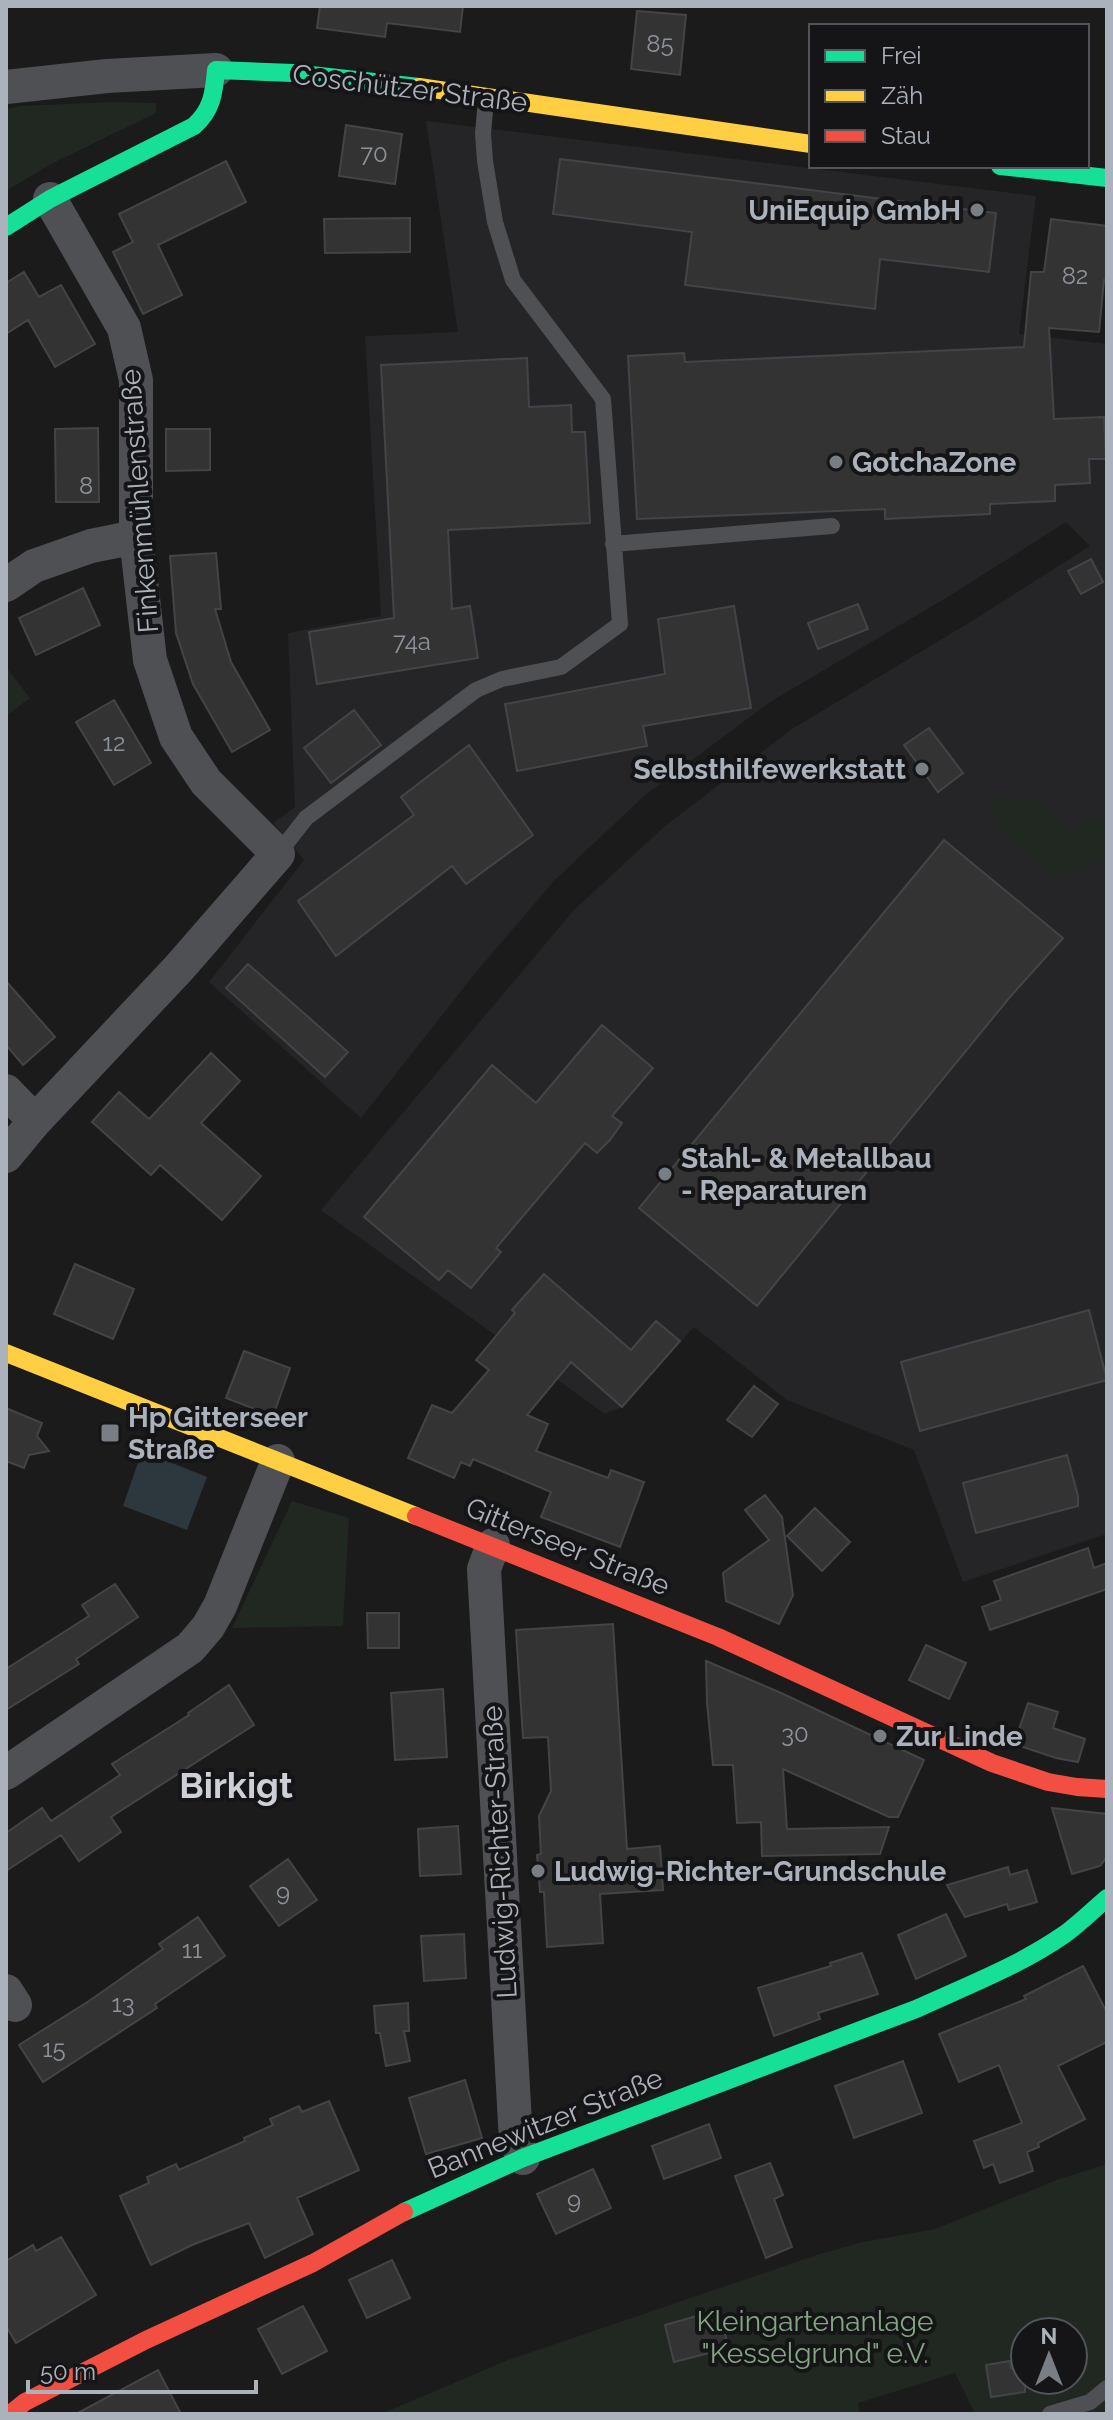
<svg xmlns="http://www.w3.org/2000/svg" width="1113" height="2420" font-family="Raleway,sans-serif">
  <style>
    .built { fill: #252527 }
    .green { fill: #202821; fill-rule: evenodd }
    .water { fill: #2d373e }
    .building { fill: #333; stroke: #434447; stroke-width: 2 }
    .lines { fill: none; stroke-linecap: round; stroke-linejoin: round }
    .lane { stroke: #4f5054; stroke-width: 16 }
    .street { stroke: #4f5054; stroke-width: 34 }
    .fast { stroke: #16e098; stroke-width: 18 }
    .slow { stroke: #ffcf43; stroke-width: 18 }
    .jam { stroke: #f24e42; stroke-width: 18 }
    .poi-dot { fill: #797d84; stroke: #151517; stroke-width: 3 }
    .labels { text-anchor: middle; stroke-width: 8; stroke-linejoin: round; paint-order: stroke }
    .number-label { font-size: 24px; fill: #8e929a }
    .street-label { font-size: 28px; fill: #acb2bc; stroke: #151517 }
    .poi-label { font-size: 28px; font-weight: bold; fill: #acb2bc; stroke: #151517; text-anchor: start }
    .park-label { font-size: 28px; fill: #84a683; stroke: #151517 }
    .district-label { font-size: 36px; font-weight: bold; fill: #cdd1d7; stroke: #151517 }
  </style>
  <rect width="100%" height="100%" fill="#1b1b1b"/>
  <path class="built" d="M 426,121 L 1036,196 L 1019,334 L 1107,344 L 1107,1534 L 963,1582 L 914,1450 L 787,1400 L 694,1327 L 622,1407 L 605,1414 L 321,1210 L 574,910 L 665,826 L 792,729 L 972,621 L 1090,546 L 1066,522 L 946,598 L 770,702 L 644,796 L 554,881 L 477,971 L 361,1118 L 209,982 L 304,860 L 273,823 L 295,807 L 288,633 L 381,616 L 365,336 L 458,332 Z"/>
  <path class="green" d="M 111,102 L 156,103 L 156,113 L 51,164 L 6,191 L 6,109 L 21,106 Z
    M 6,667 L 30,698 L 6,716 Z
    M 990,797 L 1037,800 L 1071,833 L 1107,810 L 1107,857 L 1053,878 L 997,830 Z
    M 292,1501 L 349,1518 L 343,1626 L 232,1628 Z
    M 1107,2164 L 1107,2414 L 975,2414 L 955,2373 L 858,2403 L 860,2414 L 381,2414 L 508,2360 L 820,2254 L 863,2242 L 935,2229 L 1057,2180 ZM 1025,2332 L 1073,2332 L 1073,2380 L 1025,2380 Z"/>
  <path class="water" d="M 142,1451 L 207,1477 L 187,1530 L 123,1506 Z"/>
  <path class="building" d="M 320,6 L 463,6 L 460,32 L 387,23 L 385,37 L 317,28 Z
    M 637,11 L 686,15 L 680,75 L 631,69 Z
    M 346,125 L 402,134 L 395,184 L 339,176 Z
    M 560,159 L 996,213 L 989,272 L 880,259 L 875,309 L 685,285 L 692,232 L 553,214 Z
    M 226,161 L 246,202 L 158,245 L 182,295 L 143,314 L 113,252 L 133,242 L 119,214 Z
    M 410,218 L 410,252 L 325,253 L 324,219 Z
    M 1051,219 L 1107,226 L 1107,281 L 1104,280 L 1099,332 L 1049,328 L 1054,419 L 1104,417 L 1106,459 L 1089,459 L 1090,483 L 1055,485 L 1055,501 L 990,504 L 990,514 L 885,519 L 885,509 L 637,519 L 628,356 L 684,353 L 685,362 L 1024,347 L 1031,272 L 1044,272 Z
    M 24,272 L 39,297 L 61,285 L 95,344 L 55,367 L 28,320 L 6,334 L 6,283 Z
    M 527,358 L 529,407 L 571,405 L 572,432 L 585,432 L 590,523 L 448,530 L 452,609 L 470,606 L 478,658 L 317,684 L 309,632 L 394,618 L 381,365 Z
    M 98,428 L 99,502 L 56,502 L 55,429 Z
    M 166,429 L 210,429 L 210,470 L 166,471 Z
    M 216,553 L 221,609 L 215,609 L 231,662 L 270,730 L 232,752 L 193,684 L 176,633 L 170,556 Z
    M 1091,559 L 1103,582 L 1081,594 L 1068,571 Z
    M 83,588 L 100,625 L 36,655 L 19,618 Z
    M 858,604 L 868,629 L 818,649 L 808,623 Z
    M 734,606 L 751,708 L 643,726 L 647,746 L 517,771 L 505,704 L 665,674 L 658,619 Z
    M 114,700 L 151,763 L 114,785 L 76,722 Z
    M 354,710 L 381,745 L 331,783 L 304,748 Z
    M 929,728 L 963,773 L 938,792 L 904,745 Z
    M 469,745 L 533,835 L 466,884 L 452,866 L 336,956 L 298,901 L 414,815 L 401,797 Z
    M 944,840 L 1063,938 L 1010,997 L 757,1306 L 639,1208 Z
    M 248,964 L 348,1052 L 325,1077 L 226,988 Z
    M 6,981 L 55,1037 L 23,1065 L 6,1045 Z
    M 602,1025 L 653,1068 L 612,1116 L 622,1123 L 610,1140 L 597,1153 L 585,1143 L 496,1248 L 501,1252 L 471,1288 L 448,1270 L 439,1280 L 364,1217 L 492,1065 L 536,1103 Z
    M 211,1053 L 240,1081 L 201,1123 L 261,1176 L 222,1220 L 160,1165 L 151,1175 L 92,1122 L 119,1092 L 149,1119 Z
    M 75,1264 L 134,1289 L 113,1339 L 54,1314 Z
    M 544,1274 L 631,1350 L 656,1321 L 680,1341 L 622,1407 L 571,1362 L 527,1415 L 548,1424 L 536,1451 L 608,1478 L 611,1470 L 644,1482 L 620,1547 L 541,1517 L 551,1492 L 473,1459 L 470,1466 L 461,1462 L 454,1478 L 408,1458 L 432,1405 L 452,1413 L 489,1370 L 476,1360 L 515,1313 L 512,1310 Z
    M 1089,1310 L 1107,1380 L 920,1431 L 901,1362 Z
    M 244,1351 L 290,1368 L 273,1416 L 226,1398 Z
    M 754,1386 L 778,1404 L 752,1437 L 727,1420 Z
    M 6,1408 L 42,1423 L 37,1436 L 49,1451 L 29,1455 L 24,1468 L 6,1461 Z
    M 1067,1455 L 1078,1496 L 1078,1506 L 976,1533 L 963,1483 Z
    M 765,1495 L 782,1517 L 793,1595 L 779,1624 L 726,1601 L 723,1573 L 769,1540 L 745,1510 Z
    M 815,1508 L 850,1542 L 822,1571 L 787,1536 Z
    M 1088,1548 L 1094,1568 L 1107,1563 L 1107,1589 L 990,1630 L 982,1607 L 1001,1600 L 994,1581 Z
    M 115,1584 L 138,1617 L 76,1659 L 79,1664 L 6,1710 L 6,1669 L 89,1616 L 82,1605 Z
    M 367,1613 L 399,1613 L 399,1648 L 368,1648 Z
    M 613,1624 L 627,1849 L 660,1846 L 663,1890 L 600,1894 L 603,1943 L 547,1947 L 544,1892 L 540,1892 L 537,1855 L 541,1854 L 539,1816 L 551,1791 L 548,1737 L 523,1738 L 516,1630 Z
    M 926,1645 L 966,1663 L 949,1699 L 909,1680 Z
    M 706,1661 L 779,1692 L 924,1760 L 898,1817 L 889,1817 L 783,1769 L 787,1829 L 889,1827 L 880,1854 L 762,1856 L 761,1822 L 737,1823 L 733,1765 L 713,1765 L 707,1703 Z
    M 229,1685 L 254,1725 L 111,1817 L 121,1832 L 79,1861 L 61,1835 L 6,1871 L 6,1833 L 42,1808 L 51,1821 L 120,1775 L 112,1764 L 189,1715 L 188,1713 Z
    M 443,1689 L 447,1757 L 395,1760 L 391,1693 Z
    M 1028,1703 L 1058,1712 L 1053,1728 L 1085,1739 L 1078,1762 L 1056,1758 L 1014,1744 Z
    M 1052,1808 L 1107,1814 L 1107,1857 L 1100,1866 L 1072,1874 Z
    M 458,1826 L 461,1874 L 420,1876 L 418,1829 Z
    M 288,1859 L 317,1900 L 279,1926 L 250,1886 Z
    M 1008,1867 L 1010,1875 L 1027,1870 L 1037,1902 L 1009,1910 L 1007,1904 L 965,1917 L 947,1885 Z
    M 946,1914 L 966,1956 L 916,1979 L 898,1935 Z
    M 198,1917 L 225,1956 L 155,2004 L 157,2008 L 43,2082 L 19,2045 L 89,2001 L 163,1949 L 159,1944 Z
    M 464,1934 L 466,1978 L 424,1981 L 421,1936 Z
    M 862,1953 L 878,1994 L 818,2013 L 820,2019 L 774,2036 L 758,1988 L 831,1966 L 830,1963 Z
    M 1083,1966 L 1107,2013 L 1107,2042 L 1058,2066 L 1085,2119 L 1038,2143 L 1039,2147 L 1027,2152 L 1033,2171 L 1000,2183 L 993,2164 L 984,2168 L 974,2141 L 1022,2123 L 999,2065 L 959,2082 L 939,2034 L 1026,1999 L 1024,1996 Z
    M 408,2003 L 409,2031 L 404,2031 L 410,2061 L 386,2066 L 380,2033 L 376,2033 L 374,2006 Z
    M 903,2061 L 922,2113 L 854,2138 L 835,2086 Z
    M 465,2080 L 482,2138 L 426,2154 L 409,2098 Z
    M 329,2101 L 359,2170 L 297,2198 L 313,2234 L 265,2258 L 249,2223 L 192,2245 L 151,2265 L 120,2196 L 149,2183 L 147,2177 L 176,2164 L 179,2170 L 245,2141 L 244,2138 L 273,2125 L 270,2119 L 299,2106 L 302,2112 Z
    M 709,2124 L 721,2158 L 664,2179 L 652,2146 Z
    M 770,2163 L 783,2195 L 774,2199 L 792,2247 L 766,2258 L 735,2176 Z
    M 593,2169 L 611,2208 L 556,2234 L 537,2194 Z
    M 61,2237 L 96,2295 L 16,2343 L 6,2326 L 6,2261 L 33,2245 L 36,2251 Z
    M 392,2260 L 410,2298 L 367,2318 L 349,2280 Z
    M 303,2306 L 327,2351 L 282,2374 L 258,2329 Z
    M 718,2310 L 729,2348 L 674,2362 L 665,2325 Z
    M 1010,2361 L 1011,2368 L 1025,2366 L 1025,2392 L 991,2397 L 986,2365 Z
    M 158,2370 L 181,2414 L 76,2414 Z"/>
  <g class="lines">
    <path class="lane" d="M 613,544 L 832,526
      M 278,854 L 306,818 L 476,690 L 502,679 L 561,667 L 620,624 L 603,399 L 513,280 L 495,222 L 485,161 L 483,133 L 486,100
      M 1050,2414 L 1090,2402 L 1107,2388"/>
    <path class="street" d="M 6,87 L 107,76 L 216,70
      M 6,585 L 34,566 L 91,546 L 136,537
      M 6,1091 L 35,1121
      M 6,1156 L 35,1121 L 179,968 L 278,854 L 206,782 L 176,737 L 150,660 L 136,537 L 136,380 L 124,328 L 50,199
      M 493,1545 L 484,1569 L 516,2141 L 523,2158
      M 6,1773 L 190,1648 L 208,1627 L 220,1606 L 278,1461
      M 6,1991 L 15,2005"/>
    <path class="fast" d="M 1000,166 L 1107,178
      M 6,227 L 50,199 L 194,126 C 212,110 214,93 216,70 L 293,73 L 419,87
      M 404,2212 L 523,2158 L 916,2009 C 966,1986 1019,1966 1065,1934 C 1080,1923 1093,1910 1107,1898"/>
    <path class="slow" d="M 419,87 L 811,144
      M 6,1353 L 416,1516"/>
    <path class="jam" d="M 416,1516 L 718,1637 L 992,1763 L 1048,1782 L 1077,1787 L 1107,1789
      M 10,2414 L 25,2402 L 146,2340 L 313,2263 L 404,2212"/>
  </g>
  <g class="poi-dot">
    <circle cx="977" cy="210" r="8"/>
    <circle cx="836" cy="462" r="8"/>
    <circle cx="922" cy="769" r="8"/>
    <circle cx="665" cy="1174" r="8"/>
    <rect x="100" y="1423" width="20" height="20" rx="4"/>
    <circle cx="880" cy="1736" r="8"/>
    <circle cx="538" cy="1871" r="8"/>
  </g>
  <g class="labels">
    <g class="number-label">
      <text x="660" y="52">85</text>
      <text x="374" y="162">70</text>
      <text x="1075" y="284">82</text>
      <text x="86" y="494">8</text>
      <text x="412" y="650">74a</text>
      <text x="114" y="751">12</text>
      <text x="795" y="1742">30</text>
      <text x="283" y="1901">9</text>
      <text x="192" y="1958">11</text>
      <text x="123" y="2012">13</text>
      <text x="54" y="2057">15</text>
      <text x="574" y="2209">9</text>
    </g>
    <g class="street-label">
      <text transform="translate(410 88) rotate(7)" y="10">Coschützer Straße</text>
      <text transform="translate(139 501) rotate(-94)" y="10">Finkenmühlenstraße</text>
      <text transform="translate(568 1546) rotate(22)" y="10">Gitterseer Straße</text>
      <text transform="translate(499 1852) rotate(-93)" y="10">Ludwig-Richter-Straße</text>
      <text transform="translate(545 2123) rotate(-22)" y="10">Bannewitzer Straße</text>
    </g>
    <g class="poi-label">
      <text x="961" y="220" text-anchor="end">UniEquip GmbH</text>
      <text x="852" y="472">GotchaZone</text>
      <text x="906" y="779" text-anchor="end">Selbsthilfewerkstatt</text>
      <text x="681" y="1168">Stahl- &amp; Metallbau<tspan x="681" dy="32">- Reparaturen</tspan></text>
      <text x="128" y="1427">Hp Gitterseer<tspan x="128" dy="32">Straße</tspan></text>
      <text x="896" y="1746">Zur Linde</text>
      <text x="554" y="1881">Ludwig-Richter-Grundschule</text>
    </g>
    <g class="park-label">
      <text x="815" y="2331">Kleingartenanlage<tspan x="815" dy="32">"Kesselgrund" e.V.</tspan></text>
    </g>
    <g class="district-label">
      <text x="236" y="1798">Birkigt</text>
    </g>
  </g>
  <rect width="1113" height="2420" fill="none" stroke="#acb2bc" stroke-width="16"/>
  <rect x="809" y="24" width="280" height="144" fill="#151517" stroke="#515459" stroke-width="2"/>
  <rect x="825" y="50" width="40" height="12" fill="#16e098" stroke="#515459" stroke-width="2"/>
  <text x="881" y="64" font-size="24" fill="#acb2bc">Frei</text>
  <rect x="825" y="90" width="40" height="12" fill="#ffcf43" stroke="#515459" stroke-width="2"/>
  <text x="881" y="104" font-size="24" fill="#acb2bc">Zäh</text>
  <rect x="825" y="130" width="40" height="12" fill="#f24e42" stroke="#515459" stroke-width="2"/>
  <text x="881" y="144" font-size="24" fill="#acb2bc">Stau</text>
  <g transform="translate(1049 2356)"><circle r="38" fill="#151517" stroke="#515459" stroke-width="2"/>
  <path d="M0-6L14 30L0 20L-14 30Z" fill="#797d84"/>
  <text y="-12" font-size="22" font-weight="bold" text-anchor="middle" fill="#acb2bc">N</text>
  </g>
  <path d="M28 2380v12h228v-12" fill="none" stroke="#acb2bc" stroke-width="4"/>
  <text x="40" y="2380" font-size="24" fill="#acb2bc" stroke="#151517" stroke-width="6" paint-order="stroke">50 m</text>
</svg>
